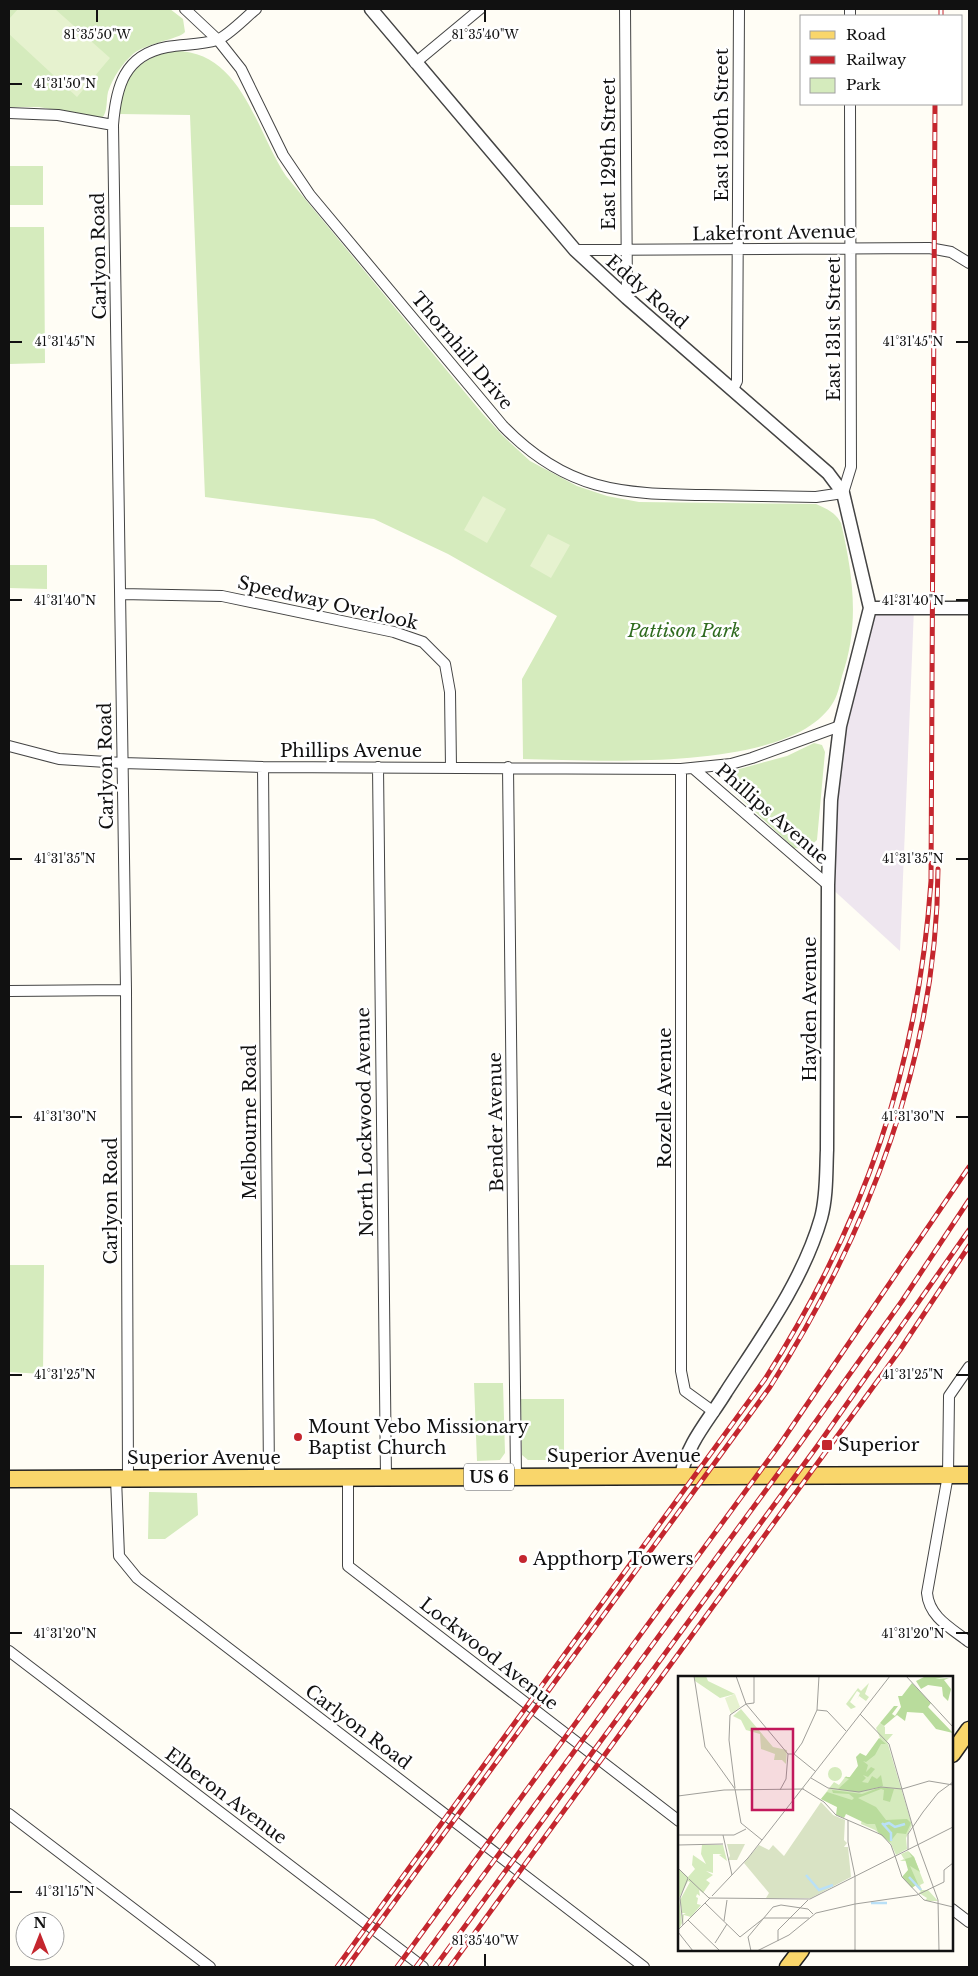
<svg xmlns="http://www.w3.org/2000/svg" width="978" height="1976" font-family="'Libre Baskerville',serif">
  <style>
    .industrial { fill: #eee6ef }
    .green { fill: #d5ebbd }
    .pitch { fill: #e6f2cf }
    .lines { fill: none; stroke-linecap: round; stroke-linejoin: round }
    .minor-casing { stroke: #444; stroke-width: 12 }
    .tertiary-casing { stroke: #444; stroke-width: 15 }
    .primary-casing { stroke: #222; stroke-width: 19 }
    .minor { stroke: #fff; stroke-width: 10 }
    .tertiary { stroke: #fff; stroke-width: 12 }
    .primary { stroke: #f9d66b; stroke-width: 16 }
    .rail-casing { stroke: #c4262e; stroke-width: 5 }
    .rail { stroke: #fff; stroke-width: 3; stroke-dasharray: 9; stroke-linecap: butt }
    .ticks { fill: none; stroke: #111; stroke-width: 2 }
    .poi-dot { fill: #c4262e; stroke: #fff; stroke-width: 2 }
    .labels { text-anchor: middle; stroke-width: 5; stroke-linejoin: round; paint-order: stroke }
    .shield { fill: #fff; stroke: #585858; stroke-width: 1 }
    .shield-label { font-size: 16px; font-weight: bold; fill: #111 }
    .street-label { font-size: 18px; fill: #111; stroke: #fff }
    .park-label { font-size: 18px; font-style: italic; fill: #2f6b1f; stroke: #fff }
    .poi-label { font-size: 18px; fill: #111; stroke: #fff; text-anchor: start }
    .inset-river { fill: none; stroke: #b9e0f7; stroke-width: 2.5 }
    .inset-road { fill: none; stroke: #a09f9a; stroke-width: 1 }
    .view { fill: #c2185b; fill-opacity: 0.15; stroke: #c2185b; stroke-width: 2.5 }
    .inset-edge { fill: none; stroke: #111; stroke-width: 2.5 }
    .ticks-label { font-size: 12px; text-anchor: middle; fill: #111; stroke: #fff; stroke-width: 5; stroke-linejoin: round; paint-order: stroke }
  </style>
  <rect width="100%" height="100%" fill="#fffdf5"/>
  <path class="industrial" d="M 870,608 L 914,608 L 900,951 L 828,885 L 831,800 Z"/>
  <path class="green" d="M 9,9 L 170,9 L 183,19 L 185,32 C 180,39 146,43 133,54 C 122,64 113,77 108,92 C 106,100 108,112 102,118 L 39,107 L 9,107 Z
    M 173,51 C 241,49 256,131 286,176 L 482,413 L 503,436 L 530,461 L 577,486 L 607,496 L 639,502 L 816,504 C 827,509 835,512 841,523 C 853,575 860,624 842,676 C 840,684 838,694 834,701 C 793,774 596,760 523,759 L 522,679 L 557,616 L 448,554 L 374,519 L 205,497 L 190,115 L 119,114 C 122,77 137,59 173,51 Z
    M 9,166 L 43,166 L 43,205 L 9,205 Z
    M 9,227 L 44,227 L 45,363 L 9,364 Z
    M 9,565 L 47,565 L 47,589 L 9,588 Z
    M 814,743 L 822,745 L 825,752 L 817,840 L 807,849 L 794,848 L 726,785 L 725,778 L 732,771 L 787,756 Z
    M 9,1265 L 44,1265 L 43,1374 L 9,1372 Z
    M 474,1383 L 503,1383 L 505,1453 L 500,1460 L 477,1461 Z
    M 521,1399 L 564,1399 L 564,1460 L 528,1460 L 522,1455 Z
    M 149,1492 L 197,1493 L 198,1515 L 165,1539 L 148,1539 Z"/>
  <path class="pitch" d="M 18,9 L 55,9 L 110,58 L 77,97 L 9,34 L 9,19 Z
    M 483,496 L 506,509 L 487,543 L 464,530 Z
    M 548,534 L 570,545 L 551,578 L 530,566 Z"/>
  <g class="lines">
    <g class="minor-casing">
      <path id="minor" d="M 185,9 L 218,40 L 241,69 L 283,155 L 310,195 L 503,426 C 566,491 620,494 705,495 C 742,496 779,496 816,497 L 843,493 L 851,467 L 850,104
        M 625,9 L 627,298
        M 850,9 L 850,16
        M 415,63 L 480,9
        M 9,113 L 58,115 L 113,125
        M 575,250 L 929,248 L 951,252 L 969,263
        M 733,389 L 737,381 L 739,9
        M 121,594 L 222,596 L 394,632 L 423,642 L 445,664 L 450,692 L 451,767
        M 9,746 L 59,759 L 122,763 L 263,767 L 681,769 L 731,764 L 752,758 L 840,726
        M 263,767 L 269,1477
        M 378,767 L 386,1477
        M 508,767 L 516,1476
        M 681,769 L 681,1371 L 685,1391 L 714,1412
        M 694,769 L 828,885
        M 9,991 L 126,990
        M 969,1367 L 949,1396 L 948,1475 L 927,1593 C 929,1617 951,1628 969,1642
        M 128,1477 L 126,990 L 113,125 C 116,87 124,55 167,47 C 183,44 201,45 217,40 C 228,36 246,17 256,9
        M 116,1478 L 119,1556 L 137,1578 L 644,1967
        M 348,1478 L 348,1566 L 679,1821
        M 9,1651 L 423,1967
        M 9,1814 L 210,1967
        M 952,1909 L 969,1922"/>
    </g>
    <g class="tertiary-casing">
      <path id="tertiary" d="M 371,9 L 575,250 L 627,298 L 828,473 L 843,493 L 870,608
        M 681,1476 C 687,1443 709,1420 726,1392 C 761,1338 803,1281 821,1218 C 827,1196 826,1172 827,1150 L 828,885 L 831,800 L 840,726 L 870,608 L 969,608"/>
    </g>
    <g class="primary-casing">
      <path id="primary" d="M 9,1479 L 969,1475
        M 952,1754 L 969,1730
        M 788,1967 L 801,1950"/>
    </g>
    <use href="#minor" class="minor"/>
    <use href="#tertiary" class="tertiary"/>
    <use href="#primary" class="primary"/>
    <g class="rail-casing">
      <path id="rail" d="M 941,16 L 941,9
        M 337,1967 L 765,1379 C 865,1222 918,1067 931,881 L 935,104
        M 347,1967 L 770,1387 C 869,1232 937,1056 938,869
        M 397,1967 L 780,1444 L 969,1167
        M 416,1967 L 799,1445 L 902,1301 L 969,1200
        M 435,1967 L 818,1445 L 969,1230
        M 450,1967 L 900,1350 L 969,1246"/>
    </g>
    <use href="#rail" class="rail"/>
  </g>
  <path class="ticks" d="M 97,10 L 97,22M 485,10 L 485,22M 10,84 L 22,84M 10,342 L 22,342M 956,342 L 968,342M 10,600 L 22,600M 956,600 L 968,600M 10,859 L 22,859M 956,859 L 968,859M 10,1117 L 22,1117M 956,1117 L 968,1117M 10,1375 L 22,1375M 956,1375 L 968,1375M 10,1633 L 22,1633M 956,1633 L 968,1633M 10,1892 L 22,1892M 485,1954 L 485,1966"/>
  <g class="poi-dot">
    <circle cx="298" cy="1437" r="5"/>
    <rect x="821" y="1439" width="12" height="12" rx="2.5"/>
    <circle cx="523" cy="1559" r="5"/>
  </g>
  <g class="labels">
    <rect class="shield" x="464" y="1463.5" width="50" height="27" rx="4"/>
    <g class="shield-label">
      <text x="489" y="1483">US 6</text>
    </g>
    <g class="street-label">
      <text transform="translate(722 125) rotate(-90)" y="6">East 130th Street</text>
      <text transform="translate(609 154) rotate(-90)" y="6">East 129th Street</text>
      <text transform="translate(774 233) rotate(-1)" y="6">Lakefront Avenue</text>
      <text transform="translate(99 256) rotate(-91)" y="6">Carlyon Road</text>
      <text transform="translate(647 292) rotate(41)" y="6">Eddy Road</text>
      <text transform="translate(834 329) rotate(-90)" y="6">East 131st Street</text>
      <text transform="translate(462 351) rotate(50)" y="6">Thornhill Drive</text>
      <text transform="translate(328 603) rotate(13)" y="6">Speedway Overlook</text>
      <text x="351" y="757">Phillips Avenue</text>
      <text transform="translate(106 766) rotate(-91)" y="6">Carlyon Road</text>
      <text transform="translate(772 814) rotate(41)" y="6">Phillips Avenue</text>
      <text transform="translate(810 1009) rotate(-90)" y="6">Hayden Avenue</text>
      <text transform="translate(665 1098) rotate(-90)" y="6">Rozelle Avenue</text>
      <text transform="translate(250 1122) rotate(-90)" y="6">Melbourne Road</text>
      <text transform="translate(365 1122) rotate(-91)" y="6">North Lockwood Avenue</text>
      <text transform="translate(496 1122) rotate(-91)" y="6">Bender Avenue</text>
      <text transform="translate(111 1201) rotate(-90)" y="6">Carlyon Road</text>
      <text x="624" y="1462">Superior Avenue</text>
      <text x="204" y="1464">Superior Avenue</text>
      <text transform="translate(489 1654) rotate(38)" y="6">Lockwood Avenue</text>
      <text transform="translate(358 1727) rotate(37)" y="6">Carlyon Road</text>
      <text transform="translate(226 1796) rotate(37)" y="6">Elberon Avenue</text>
    </g>
    <g class="park-label">
      <text x="684" y="637">Pattison Park</text>
    </g>
    <g class="poi-label">
      <text x="308" y="1433">Mount Vebo Missionary<tspan x="308" dy="21">Baptist Church</tspan></text>
      <text x="838" y="1451">Superior</text>
      <text x="533" y="1565">Appthorp Towers</text>
    </g>
  </g>
  <g transform="translate(678 1676)">
    <rect width="275" height="275" fill="#fffdf5"/>
    <path d="M 28,0 L 30,5 L 57,18 L 42,22 L 17,5 L 16,1 ZM 191,7 L 187,18 L 191,21 L 188,25 L 181,20 L 179,24 L 182,17 L 179,15 L 172,26 L 178,31 L 173,33 L 168,28 L 180,12 L 183,15 ZM 63,33 L 95,71 L 109,74 L 108,88 L 104,84 L 96,84 L 97,78 L 83,73 L 82,58 L 68,54 L 63,44 L 55,40 ZM 202,47 L 207,51 L 207,58 L 215,58 L 209,65 L 234,149 L 228,162 L 229,173 L 218,179 L 213,168 L 197,154 L 183,148 L 184,143 L 143,123 L 156,106 L 161,109 L 168,100 L 171,102 L 202,62 L 198,52 ZM150 98a7 7 0 1 1 14 0a7 7 0 1 1-14 0ZM 24,169 L 45,169 L 49,185 L 41,179 L 44,178 L 35,178 L 35,197 L 28,195 L 35,199 L 28,204 L 32,207 L 25,217 L 21,214 L 22,220 L 19,218 L 18,221 L 20,222 L 19,228 L 23,229 L 13,241 L 6,239 L 5,247 L 4,239 L 8,237 L 4,237 L 2,224 L 12,206 L 10,205 L 1,222 L 4,247 L 0,256 L 0,192 L 10,201 L 17,193 L 14,189 L 15,179 L 28,188 L 23,178 ZM 230,175 L 236,181 L 246,207 L 242,209 L 244,214 L 250,214 L 260,225 L 247,225 L 249,222 L 241,217 L 243,215 L 234,205 L 230,185 L 222,185 L 226,183 L 223,178 Z" fill="#d5ebbd"/>
    <path d="M 248,0 L 271,0 L 257,3 L 271,2 L 266,4 L 273,13 L 270,25 L 265,20 L 264,11 L 250,9 L 243,13 L 238,5 ZM 234,7 L 253,27 L 250,31 L 275,57 L 258,53 L 245,37 L 229,36 L 227,45 L 219,39 L 206,50 L 202,47 L 216,30 L 220,30 L 214,38 L 217,40 L 223,31 L 220,20 L 224,20 ZM 201,62 L 208,68 L 203,68 L 197,79 L 188,86 L 185,85 L 190,89 L 188,96 L 193,91 L 197,93 L 190,101 L 185,99 L 188,102 L 184,106 L 190,107 L 194,100 L 199,103 L 203,99 L 205,110 L 181,116 L 160,113 L 171,103 L 166,101 L 172,101 L 180,90 L 178,81 L 182,77 L 188,80 ZM 203,111 L 216,113 L 212,126 L 205,124 L 206,114 L 203,113 L 180,122 L 198,131 L 208,144 L 229,143 L 233,147 L 228,158 L 219,157 L 212,166 L 200,156 L 197,148 L 189,148 L 168,138 L 166,142 L 158,139 L 159,131 L 143,123 L 149,116 L 174,124 L 176,122 L 171,118 L 155,117 L 154,114 L 184,118 ZM 230,175 L 236,181 L 242,196 L 232,190 L 243,215 L 238,209 L 234,212 L 224,201 L 230,194 L 227,183 L 234,181 Z" fill="#b9dc9c"/>
    <path d="M 143,126 L 155,139 L 167,144 L 166,164 L 169,167 L 166,171 L 170,171 L 173,201 L 133,222 L 88,222 L 91,217 L 66,187 L 81,169 L 91,174 L 95,169 L 106,180 ZM 49,168 L 67,168 L 59,184 L 50,184 L 52,180 Z" fill="#d9e3c4"/>
    <path d="M 57,18 L 62,31 L 53,38 L 47,22 Z" fill="#e6f2cf"/>
    <path class="inset-river" d="M 204,147 L 213,157 L 213,165M 205,149 L 211,147 L 217,151 L 227,148M 128,199 L 141,214 L 155,209M 231,201 L 243,214M 193,227 L 209,227"/>
    <path class="inset-road" d="M 16,0 L 27,71 L 57,113 L 63,147 L 84,164M 58,0 L 68,28 L 110,78M 228,0 L 275,51M 139,34 L 149,35 L 168,55M 182,38 L 211,68 L 240,169M 116,78 L 137,95M 133,102 L 150,112 L 181,116 L 203,111 L 224,113 L 251,105 L 275,109M 57,112 L 51,64 L 52,39 L 68,28 L 76,27 L 76,0M 125,113 L 146,126 L 158,139 L 204,159 L 213,169 L 217,180M 102,114 L 108,103 L 110,78 L 116,78 L 124,67 L 139,34 L 141,0M 0,120 L 46,114 L 126,113M 170,144 L 170,166 L 177,200M 0,159 L 56,159 L 68,153M 45,159 L 54,199M 0,169 L 45,168M 240,169 L 260,224 L 261,275M 230,174 L 230,158 L 245,136 L 260,117 L 275,106M 217,180 L 224,201 L 246,224 L 275,231M 0,192 L 10,202 L 2,222 L 5,249M 177,200 L 177,228M 11,203 L 31,222M 34,220 L 70,182 L 212,0M 31,222 L 132,223 L 275,151M 27,227 L 62,261 L 86,242 L 131,242M 10,244 L 42,275M 46,245 L 49,224M 0,254 L 32,222M 0,256 L 15,275M 100,265 L 100,254 L 130,224M 37,267 L 49,248M 73,275 L 70,261 L 95,231 L 103,229 L 130,233 L 135,238M 79,275 L 111,259 L 138,237 L 177,228M 177,275 L 177,228 L 239,219 L 266,206 L 266,194 L 275,187"/>
    <path class="view" d="M 74,53 L 115,53 L 115,134 L 74,134 Z"/>
    <rect width="275" height="275" class="inset-edge"/>
  </g>
  <g class="ticks-label">
    <text x="97" y="39">81°35'50"W</text>
    <text x="485" y="39">81°35'40"W</text>
    <text x="65" y="88">41°31'50"N</text>
    <text x="65" y="346">41°31'45"N</text>
    <text x="913" y="346">41°31'45"N</text>
    <text x="65" y="605">41°31'40"N</text>
    <text x="913" y="605">41°31'40"N</text>
    <text x="65" y="863">41°31'35"N</text>
    <text x="913" y="863">41°31'35"N</text>
    <text x="65" y="1121">41°31'30"N</text>
    <text x="913" y="1121">41°31'30"N</text>
    <text x="65" y="1379">41°31'25"N</text>
    <text x="913" y="1379">41°31'25"N</text>
    <text x="65" y="1638">41°31'20"N</text>
    <text x="913" y="1638">41°31'20"N</text>
    <text x="65" y="1896">41°31'15"N</text>
    <text x="485" y="1945">81°35'40"W</text>
  </g>
  <rect width="978" height="1976" fill="none" stroke="#111111" stroke-width="20"/>
  <rect x="800" y="15" width="162" height="90" fill="#ffffff" stroke="#a0a0a0"/>
  <rect x="810" y="31" width="25" height="8" fill="#f9d66b" stroke="#a0a0a0"/>
  <text x="846" y="40" font-size="15" fill="#111111">Road</text>
  <rect x="810" y="56" width="25" height="8" fill="#c4262e" stroke="#a0a0a0"/>
  <text x="846" y="65" font-size="15" fill="#111111">Railway</text>
  <rect x="810" y="78" width="25" height="15" fill="#d5ebbd" stroke="#a0a0a0"/>
  <text x="846" y="90" font-size="15" fill="#111111">Park</text>
  <g transform="translate(40 1936)"><circle r="24" fill="#ffffff" stroke="#a0a0a0"/>
  <path d="M0-4L9 19L0 12L-9 19Z" fill="#c4262e"/>
  <text y="-8" font-size="14" font-weight="bold" text-anchor="middle" fill="#111111">N</text>
  </g>
</svg>
